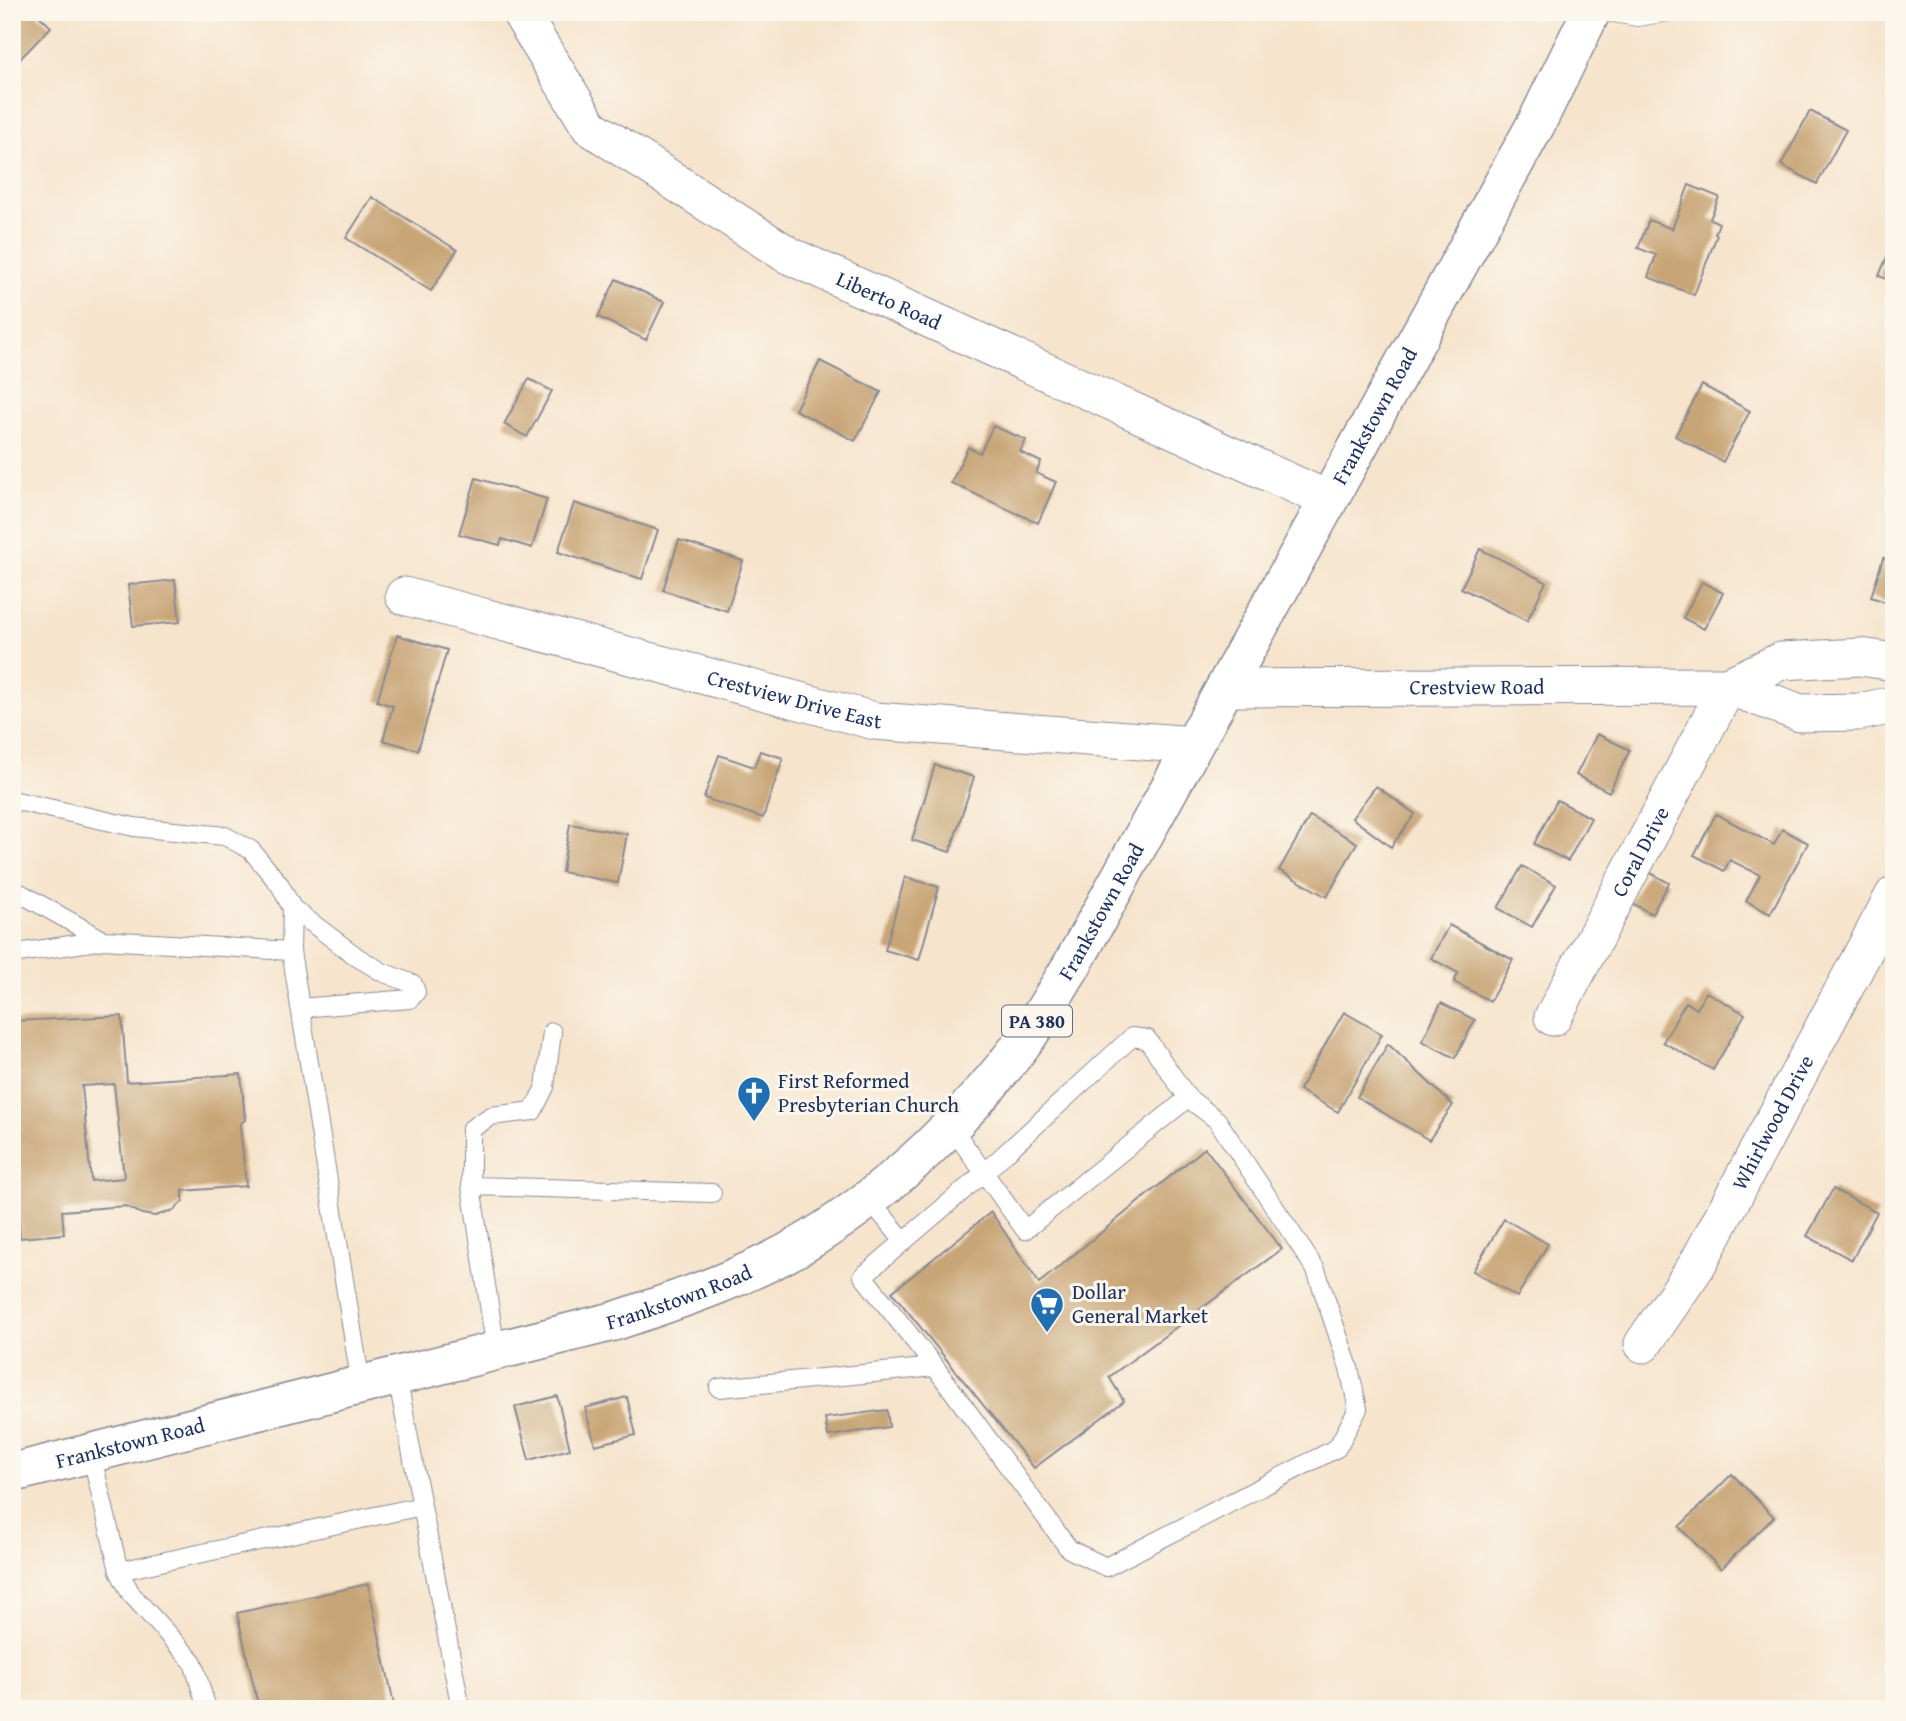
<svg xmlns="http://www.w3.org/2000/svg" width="1906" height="1721" font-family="'Gentium Book Plus',serif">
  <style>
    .building { fill: #c8a576; fill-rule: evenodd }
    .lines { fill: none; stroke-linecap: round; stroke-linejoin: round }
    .service-casing { stroke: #888a95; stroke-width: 20 }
    .minor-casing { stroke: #888a95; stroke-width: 39 }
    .primary-casing { stroke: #888a95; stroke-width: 41 }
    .service { stroke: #fff; stroke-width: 18 }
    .minor { stroke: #fff; stroke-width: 37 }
    .primary { stroke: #fff; stroke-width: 38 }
    .labels { text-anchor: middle; stroke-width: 6; stroke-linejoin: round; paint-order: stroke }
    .shield { fill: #fbf7ec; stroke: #5e6b89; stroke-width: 2 }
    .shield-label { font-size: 19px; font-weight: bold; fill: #1b2f5e }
    .street-label { font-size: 21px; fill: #1b2f5e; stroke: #fbf7ec }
    .poi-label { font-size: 21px; fill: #1b2f5e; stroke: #fbf7ec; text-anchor: start }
  </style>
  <rect width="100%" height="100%" fill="#fbf7ec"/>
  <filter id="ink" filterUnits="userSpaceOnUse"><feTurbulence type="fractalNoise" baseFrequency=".0143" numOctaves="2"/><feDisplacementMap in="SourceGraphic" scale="14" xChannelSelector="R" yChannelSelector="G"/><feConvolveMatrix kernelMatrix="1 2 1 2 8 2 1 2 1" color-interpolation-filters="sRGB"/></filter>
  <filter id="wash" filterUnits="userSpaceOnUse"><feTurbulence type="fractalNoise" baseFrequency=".00686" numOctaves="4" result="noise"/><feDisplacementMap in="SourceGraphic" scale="28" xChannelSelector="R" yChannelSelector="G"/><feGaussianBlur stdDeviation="1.57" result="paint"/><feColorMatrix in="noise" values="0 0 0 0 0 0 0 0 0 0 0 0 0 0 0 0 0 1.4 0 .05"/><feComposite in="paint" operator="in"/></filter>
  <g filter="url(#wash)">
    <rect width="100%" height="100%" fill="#f6e4cc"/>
    <g id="blocks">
      <path class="building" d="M 12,12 L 35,12 L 51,27 L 16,63 L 12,59 Z
        M 1810,111 L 1846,130 L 1817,184 L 1781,165 Z
        M 1689,185 L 1719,197 L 1710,219 L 1719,223 L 1715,234 L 1717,235 L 1694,295 L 1648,277 L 1656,255 L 1638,248 L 1649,220 L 1672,229 Z
        M 372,197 L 457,250 L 431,291 L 346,238 Z
        M 1891,247 L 1894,249 L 1894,282 L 1879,276 Z
        M 616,279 L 664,302 L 646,340 L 598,317 Z
        M 820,361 L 881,392 L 855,441 L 795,410 Z
        M 529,379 L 552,391 L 527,437 L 504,424 Z
        M 1702,385 L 1750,411 L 1723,462 L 1675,436 Z
        M 993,426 L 1026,440 L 1020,452 L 1041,462 L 1036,473 L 1056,482 L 1038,523 L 951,483 L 968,447 L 980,453 Z
        M 476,478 L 547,499 L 532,548 L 502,539 L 500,545 L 459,534 Z
        M 574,503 L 658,530 L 642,579 L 558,552 Z
        M 679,540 L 743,561 L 727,611 L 663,590 Z
        M 1480,549 L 1546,582 L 1527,621 L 1461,588 Z
        M 1883,558 L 1894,561 L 1894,605 L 1871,597 Z
        M 175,580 L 180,622 L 133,626 L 128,585 Z
        M 1702,582 L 1723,593 L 1704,629 L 1683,618 Z
        M 397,635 L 447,650 L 418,750 L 383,740 L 393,706 L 377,701 Z
        M 1597,734 L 1630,750 L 1609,792 L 1576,775 Z
        M 760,751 L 783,758 L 763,818 L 704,798 L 719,755 L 754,767 Z
        M 935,765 L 974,777 L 950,852 L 912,840 Z
        M 1376,786 L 1415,814 L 1391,847 L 1352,818 Z
        M 1557,800 L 1591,818 L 1568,861 L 1534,844 Z
        M 1716,814 L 1774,845 L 1782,829 L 1808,843 L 1770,914 L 1746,901 L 1760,875 L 1730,860 L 1724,871 L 1694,855 Z
        M 1310,816 L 1357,843 L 1327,897 L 1279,870 Z
        M 570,824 L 627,834 L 618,883 L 562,872 Z
        M 1522,866 L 1556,885 L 1532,927 L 1498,908 Z
        M 1647,871 L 1669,883 L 1652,914 L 1630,902 Z
        M 905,877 L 939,887 L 919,960 L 885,950 Z
        M 1449,925 L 1513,960 L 1490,1001 L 1454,982 L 1458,973 L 1431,958 Z
        M 1706,992 L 1745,1014 L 1713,1070 L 1663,1042 L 1686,1002 L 1697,1009 Z
        M 1441,1003 L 1475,1020 L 1455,1058 L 1422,1041 Z
        M 1344,1012 L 1382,1034 L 1338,1112 L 1299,1090 Z
        M 122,1016 L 127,1082 L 241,1074 L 245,1120 L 240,1124 L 246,1186 L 183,1191 L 183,1201 L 174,1210 L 155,1216 L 142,1214 L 125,1206 L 62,1211 L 64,1234 L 20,1238 L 19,1219 L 12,1219 L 12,1021 ZM 114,1084 L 124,1178 L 91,1181 L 82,1086 Z
        M 1388,1044 L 1453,1105 L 1429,1140 L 1357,1097 Z
        M 1205,1148 L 1282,1249 L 1109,1377 L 1124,1401 L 1034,1468 L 892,1292 L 991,1212 L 1039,1283 Z
        M 1833,1189 L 1877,1212 L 1852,1260 L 1807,1236 Z
        M 1504,1219 L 1548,1244 L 1517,1297 L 1473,1271 Z
        M 557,1396 L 570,1449 L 529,1460 L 515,1407 Z
        M 627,1397 L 636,1435 L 595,1445 L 585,1408 Z
        M 887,1410 L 889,1427 L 828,1436 L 825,1418 Z
        M 1732,1474 L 1774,1517 L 1721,1569 L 1679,1527 Z
        M 368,1584 L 395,1709 L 259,1709 L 237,1613 Z"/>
    </g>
  </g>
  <g filter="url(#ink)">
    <use href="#blocks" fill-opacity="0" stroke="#888a95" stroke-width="2"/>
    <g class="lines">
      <g class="service-casing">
        <path id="service" d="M 1607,12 L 1638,17 L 1668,12
          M 12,800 L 134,827 L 225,836 L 251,850 L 280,885 L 292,908 L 357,957 L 382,972 L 413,984 L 416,992 L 410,999 L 300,1008
          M 12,892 L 20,893 L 103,940 L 291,951 L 361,1385
          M 291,951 L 292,908
          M 12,954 L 103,940
          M 471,1186 L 471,1129 L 491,1116 L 533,1111 L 545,1087 L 552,1032
          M 869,1199 L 904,1241
          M 496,1351 L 471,1186 L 712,1193
          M 935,1367 L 1069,1549 L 1106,1567 L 1337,1448 L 1358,1409 L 1349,1368 L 1316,1270 L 1217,1120 L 1188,1098
          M 397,1376 L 461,1709
          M 719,1388 L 935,1367 L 863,1276 L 985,1172 L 1132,1037 L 1147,1039 L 1188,1098 L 1025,1230 L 950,1125
          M 91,1453 L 119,1571 L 131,1594 L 193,1662 L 207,1709
          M 119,1571 L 422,1506"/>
      </g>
      <g class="minor-casing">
        <g id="minor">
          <path id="s1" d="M 520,12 L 590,127 L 788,255 L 1327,499"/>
          <path id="s2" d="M 404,596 L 875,721 L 1194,745"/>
          <path d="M 1728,686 L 1781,661 L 1861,657 L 1894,662"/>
          <path id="s3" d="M 1225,688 L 1728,686 L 1800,713 L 1859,712 L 1894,705"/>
          <path id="s4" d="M 1553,1017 L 1728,686"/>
          <path id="s5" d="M 1643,1344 L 1697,1265 L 1894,895"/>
        </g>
      </g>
      <g class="primary-casing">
        <g id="primary">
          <path id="s6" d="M 12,1473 L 615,1321 C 681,1299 751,1276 811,1239 C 893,1188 970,1115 1027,1037 C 1043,1014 1057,989 1072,965 L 1536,124 L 1591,12"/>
        </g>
      </g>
      <use href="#service" class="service"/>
      <use href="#minor" class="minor"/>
      <use href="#primary" class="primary"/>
    </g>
  </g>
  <defs>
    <g id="church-pin" transform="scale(1.75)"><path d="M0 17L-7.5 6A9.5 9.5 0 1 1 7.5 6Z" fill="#1f6fb2" stroke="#fbf7ec"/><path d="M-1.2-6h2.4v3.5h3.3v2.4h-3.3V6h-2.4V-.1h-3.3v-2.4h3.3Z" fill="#fff"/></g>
    <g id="supermarket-pin" transform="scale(1.75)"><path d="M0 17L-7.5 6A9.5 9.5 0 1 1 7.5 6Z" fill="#1f6fb2" stroke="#fbf7ec"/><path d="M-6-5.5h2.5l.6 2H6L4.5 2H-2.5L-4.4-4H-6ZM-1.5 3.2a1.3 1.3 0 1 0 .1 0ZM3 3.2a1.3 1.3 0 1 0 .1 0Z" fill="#fff"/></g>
  </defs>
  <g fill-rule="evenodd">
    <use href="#church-pin" x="754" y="1093"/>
    <use href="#supermarket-pin" x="1047" y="1304"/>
  </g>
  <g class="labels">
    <rect class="shield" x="1002" y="1005.5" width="70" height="31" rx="5"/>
    <g class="shield-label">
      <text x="1037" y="1028">PA 380</text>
    </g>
    <g class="street-label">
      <text dy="7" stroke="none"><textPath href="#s1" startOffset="481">Liberto Road</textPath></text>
      <text dy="7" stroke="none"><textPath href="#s6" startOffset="1844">Frankstown Road</textPath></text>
      <text dy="7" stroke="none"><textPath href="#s3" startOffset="252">Crestview Road</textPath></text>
      <text dy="7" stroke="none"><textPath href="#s2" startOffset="404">Crestview Drive East</textPath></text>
      <text dy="7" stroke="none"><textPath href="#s4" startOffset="187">Coral Drive</textPath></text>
      <text dy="7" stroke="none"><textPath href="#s6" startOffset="1278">Frankstown Road</textPath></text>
      <text dy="7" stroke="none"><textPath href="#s5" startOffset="257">Whirlwood Drive</textPath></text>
      <text dy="7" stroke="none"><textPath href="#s6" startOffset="690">Frankstown Road</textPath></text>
      <text dy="7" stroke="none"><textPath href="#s6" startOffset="122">Frankstown Road</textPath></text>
    </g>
    <g class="poi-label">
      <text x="778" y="1088">First Reformed<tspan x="778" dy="24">Presbyterian Church</tspan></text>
      <text x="1072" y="1299">Dollar<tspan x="1072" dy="24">General Market</tspan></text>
    </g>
  </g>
  <rect width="1906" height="1721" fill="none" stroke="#fbf7ec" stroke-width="42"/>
</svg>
